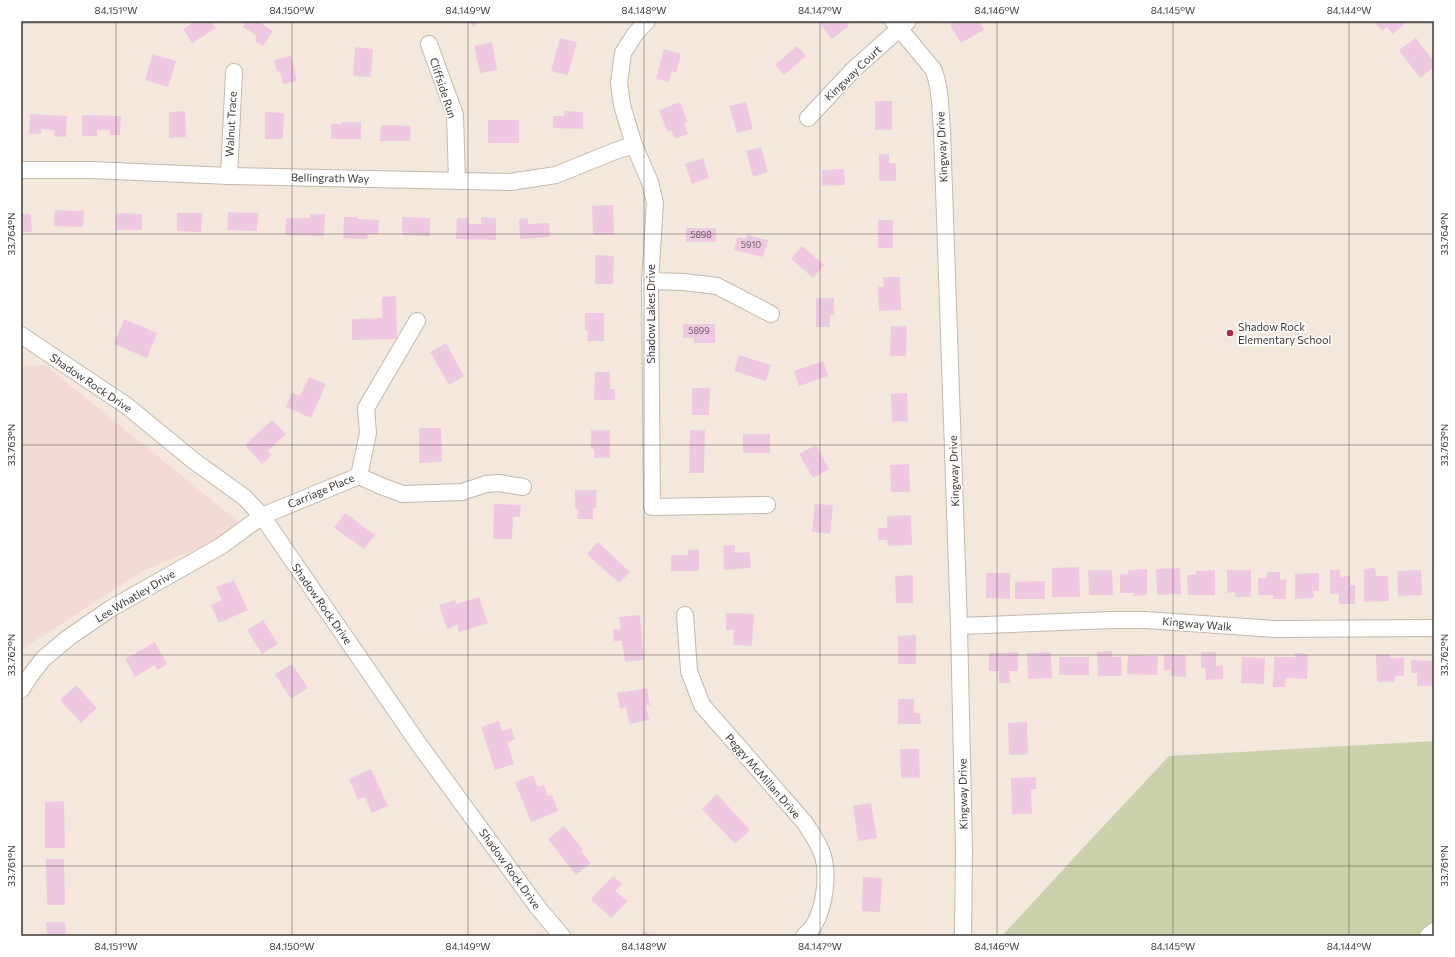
<svg xmlns="http://www.w3.org/2000/svg" width="1455" height="957" font-family="Commissioner,sans-serif">
  <style>
    .education { fill: #f3d9d4 }
    .green { fill: #cbd1ab }
    .lines { fill: none; stroke-linecap: round; stroke-linejoin: round }
    .stream { stroke: #a5d0e4; stroke-width: 4 }
    .building { fill: #eec8e1 }
    .minor-casing { stroke: #c4b8ad; stroke-width: 18 }
    .minor { stroke: #fff; stroke-width: 16 }
    .ticks { fill: none; stroke: #3e3935; stroke-width: 1; stroke-opacity: 0.45 }
    .poi-dot { fill: #b52346; stroke: #fff; stroke-width: 1.5 }
    .labels { text-anchor: middle; stroke-width: 3.5; stroke-linejoin: round; paint-order: stroke }
    .number-label { font-size: 9px; fill: #6a5d60 }
    .street-label { font-size: 11px; fill: #3e3935; stroke: #fff }
    .poi-label { font-size: 11px; fill: #3e3935; stroke: #fff; text-anchor: start }
    .neatline { fill: none; stroke: #3e3935; stroke-width: 1.5 }
    .ticks-label { font-size: 10px; text-anchor: middle; fill: #3e3935 }
  </style>
  <rect width="100%" height="100%" fill="#f4e8dc"/>
  <path class="education" d="M 45,365 L 246,528 L 143,571 L 21,650 L 21,366 Z"/>
  <path class="green" d="M 1434,741 L 1434,936 L 1002,936 L 1083,848 L 1169,756 Z"/>
  <g class="lines">
    <path class="stream" d="M 21,22 L 23,21"/>
  </g>
  <path class="building" d="M 196,21 L 211,21 L 216,28 L 192,43 L 183,29 Z
    M 246,21 L 258,21 L 273,31 L 263,46 L 255,41 L 257,36 L 243,27 Z
    M 468,21 L 479,21 L 474,27 Z
    M 819,21 L 845,21 L 849,26 L 832,39 L 820,24 L 821,23 Z
    M 957,21 L 979,21 L 984,30 L 961,43 L 950,25 Z
    M 1373,21 L 1402,21 L 1404,24 L 1393,34 L 1387,27 L 1382,31 Z
    M 560,38 L 577,42 L 568,75 L 551,71 Z
    M 1416,38 L 1434,62 L 1434,67 L 1420,78 L 1399,50 Z
    M 492,42 L 497,70 L 480,73 L 474,46 Z
    M 797,46 L 806,56 L 784,75 L 775,65 Z
    M 355,47 L 373,49 L 371,77 L 353,76 Z
    M 664,49 L 681,54 L 676,73 L 672,71 L 669,82 L 656,79 Z
    M 153,54 L 176,61 L 168,87 L 145,80 Z
    M 291,56 L 297,81 L 283,84 L 280,71 L 277,72 L 274,60 Z
    M 875,101 L 892,101 L 892,130 L 875,130 Z
    M 680,102 L 688,122 L 684,123 L 688,134 L 675,139 L 671,130 L 667,131 L 659,110 Z
    M 746,102 L 753,129 L 737,133 L 729,106 Z
    M 185,111 L 186,137 L 169,138 L 169,112 Z
    M 565,111 L 583,112 L 583,129 L 553,128 L 553,116 L 564,116 Z
    M 265,112 L 284,113 L 283,139 L 265,139 Z
    M 30,114 L 67,116 L 66,137 L 54,136 L 55,130 L 41,129 L 41,134 L 29,134 Z
    M 82,115 L 121,116 L 120,135 L 110,135 L 110,130 L 97,130 L 97,136 L 82,136 Z
    M 488,120 L 519,120 L 519,143 L 488,143 Z
    M 342,122 L 361,122 L 361,139 L 331,139 L 331,124 L 342,124 Z
    M 381,125 L 411,126 L 410,141 L 380,141 Z
    M 761,147 L 768,172 L 753,177 L 746,151 Z
    M 879,154 L 889,154 L 889,163 L 896,163 L 896,181 L 879,181 Z
    M 703,158 L 709,178 L 692,184 L 685,164 Z
    M 844,169 L 845,185 L 822,186 L 822,170 Z
    M 613,205 L 614,235 L 593,235 L 592,206 Z
    M 55,210 L 84,211 L 83,227 L 54,226 Z
    M 228,212 L 258,213 L 257,231 L 227,230 Z
    M 116,213 L 142,214 L 142,230 L 116,230 Z
    M 177,213 L 202,213 L 201,232 L 177,231 Z
    M 21,214 L 31,214 L 32,232 L 21,232 Z
    M 310,214 L 325,214 L 324,236 L 285,235 L 286,218 L 310,218 Z
    M 344,217 L 358,217 L 357,219 L 379,220 L 378,234 L 368,234 L 367,239 L 343,238 Z
    M 402,217 L 430,218 L 430,236 L 402,235 Z
    M 481,217 L 496,218 L 496,240 L 456,239 L 457,218 L 469,218 L 468,224 L 481,224 Z
    M 528,218 L 528,224 L 549,223 L 550,237 L 520,239 L 519,219 Z
    M 878,220 L 893,220 L 893,248 L 878,248 Z
    M 686,228 L 716,228 L 716,242 L 686,242 Z
    M 747,235 L 768,240 L 763,257 L 734,250 L 737,237 L 746,239 Z
    M 802,246 L 824,265 L 813,278 L 791,259 Z
    M 595,255 L 614,256 L 613,284 L 595,284 Z
    M 883,277 L 900,277 L 901,310 L 879,311 L 878,287 L 884,286 Z
    M 396,296 L 397,339 L 352,340 L 352,319 L 382,318 L 382,297 Z
    M 816,298 L 834,298 L 834,315 L 830,315 L 830,327 L 816,327 Z
    M 585,313 L 604,313 L 604,341 L 587,341 L 588,331 L 585,331 Z
    M 124,319 L 157,333 L 147,358 L 114,344 Z
    M 683,324 L 715,324 L 715,343 L 694,343 L 694,338 L 683,338 Z
    M 891,326 L 907,326 L 906,356 L 890,356 Z
    M 446,343 L 464,376 L 449,385 L 430,352 Z
    M 739,355 L 771,365 L 766,381 L 734,371 Z
    M 823,361 L 828,376 L 799,386 L 794,371 Z
    M 595,372 L 610,372 L 610,389 L 615,389 L 615,400 L 594,400 Z
    M 309,377 L 326,384 L 311,418 L 286,407 L 292,393 L 300,396 Z
    M 692,388 L 710,388 L 709,415 L 692,415 Z
    M 907,393 L 908,421 L 892,422 L 891,394 Z
    M 272,420 L 286,434 L 268,451 L 272,455 L 262,464 L 245,445 Z
    M 419,428 L 441,428 L 442,462 L 419,463 Z
    M 591,430 L 610,430 L 610,458 L 594,458 L 594,449 L 591,449 Z
    M 690,430 L 705,430 L 704,473 L 689,473 Z
    M 743,434 L 770,434 L 770,453 L 743,453 Z
    M 816,445 L 829,469 L 813,478 L 799,454 Z
    M 909,464 L 910,492 L 891,492 L 890,465 Z
    M 575,490 L 597,490 L 596,508 L 593,508 L 593,519 L 577,519 L 578,509 L 575,509 Z
    M 494,504 L 521,505 L 520,517 L 513,517 L 512,539 L 493,539 Z
    M 815,504 L 833,505 L 830,534 L 812,532 Z
    M 345,513 L 375,535 L 364,549 L 334,528 Z
    M 911,515 L 912,545 L 888,546 L 887,540 L 878,540 L 878,528 L 887,528 L 887,516 Z
    M 598,542 L 630,572 L 619,583 L 587,554 Z
    M 735,545 L 735,553 L 750,552 L 751,568 L 724,570 L 723,546 Z
    M 699,549 L 699,571 L 671,571 L 671,555 L 688,555 L 688,550 Z
    M 1079,567 L 1080,597 L 1052,597 L 1052,568 Z
    M 1180,568 L 1181,594 L 1157,595 L 1156,569 Z
    M 1375,568 L 1376,576 L 1388,576 L 1389,601 L 1364,602 L 1364,569 Z
    M 1147,569 L 1147,595 L 1134,596 L 1134,593 L 1120,593 L 1120,574 L 1128,574 L 1128,570 Z
    M 1088,570 L 1112,570 L 1113,595 L 1089,595 Z
    M 1215,570 L 1215,595 L 1188,595 L 1187,575 L 1196,575 L 1196,571 Z
    M 1227,570 L 1251,570 L 1251,597 L 1235,597 L 1235,592 L 1227,593 Z
    M 1330,570 L 1340,570 L 1340,577 L 1350,576 L 1350,585 L 1355,585 L 1355,604 L 1339,604 L 1339,594 L 1330,594 Z
    M 1421,570 L 1422,595 L 1398,596 L 1397,571 Z
    M 1267,572 L 1280,572 L 1280,580 L 1286,579 L 1286,599 L 1273,599 L 1273,595 L 1258,595 L 1258,578 L 1267,578 Z
    M 986,573 L 1010,573 L 1010,599 L 986,598 Z
    M 1319,573 L 1319,591 L 1313,591 L 1314,598 L 1295,599 L 1295,574 Z
    M 913,575 L 913,603 L 896,603 L 895,576 Z
    M 234,580 L 248,610 L 219,623 L 211,605 L 222,600 L 216,587 Z
    M 1045,581 L 1045,599 L 1015,599 L 1015,582 Z
    M 479,597 L 488,623 L 459,632 L 457,625 L 447,629 L 439,605 L 455,600 L 456,604 Z
    M 726,613 L 754,614 L 752,646 L 733,645 L 734,630 L 726,630 Z
    M 640,615 L 644,660 L 625,662 L 622,641 L 614,641 L 613,630 L 621,629 L 619,617 Z
    M 263,620 L 278,644 L 262,654 L 247,630 Z
    M 916,635 L 916,664 L 898,664 L 898,636 Z
    M 155,642 L 167,664 L 157,670 L 155,665 L 135,677 L 125,659 Z
    M 1112,651 L 1112,657 L 1121,657 L 1122,676 L 1098,676 L 1097,652 Z
    M 1018,652 L 1018,671 L 1009,671 L 1010,683 L 999,683 L 999,671 L 989,671 L 989,653 Z
    M 1051,652 L 1052,678 L 1028,679 L 1027,653 Z
    M 1201,652 L 1216,652 L 1216,666 L 1223,665 L 1223,679 L 1206,680 L 1205,668 L 1201,668 Z
    M 1295,653 L 1308,654 L 1307,679 L 1286,678 L 1285,687 L 1273,687 L 1274,657 L 1295,657 Z
    M 1164,654 L 1186,655 L 1186,677 L 1171,676 L 1171,670 L 1164,670 Z
    M 1376,654 L 1389,654 L 1390,658 L 1404,658 L 1404,676 L 1395,676 L 1395,682 L 1377,682 Z
    M 1128,655 L 1158,656 L 1157,675 L 1127,674 Z
    M 1059,657 L 1089,657 L 1089,675 L 1059,675 Z
    M 1242,657 L 1265,658 L 1264,684 L 1241,683 Z
    M 1411,660 L 1434,661 L 1434,686 L 1417,686 L 1417,673 L 1411,673 Z
    M 292,664 L 308,688 L 291,699 L 275,674 Z
    M 76,685 L 97,708 L 81,723 L 60,700 Z
    M 647,688 L 650,705 L 646,705 L 649,720 L 629,724 L 626,707 L 620,708 L 617,693 Z
    M 898,699 L 914,699 L 914,713 L 920,713 L 921,724 L 898,724 Z
    M 499,721 L 502,731 L 511,728 L 515,739 L 507,742 L 514,764 L 495,770 L 481,727 Z
    M 1027,722 L 1028,754 L 1009,755 L 1008,723 Z
    M 900,749 L 919,749 L 920,778 L 901,778 Z
    M 371,769 L 388,806 L 372,813 L 365,797 L 358,800 L 349,779 Z
    M 533,775 L 538,787 L 544,785 L 548,796 L 552,795 L 558,811 L 531,822 L 515,782 Z
    M 1036,777 L 1036,789 L 1031,789 L 1032,814 L 1012,814 L 1011,778 Z
    M 717,794 L 750,830 L 735,844 L 702,809 Z
    M 64,801 L 65,848 L 45,848 L 45,802 Z
    M 871,803 L 877,838 L 858,841 L 853,806 Z
    M 564,826 L 583,850 L 581,851 L 591,863 L 576,875 L 548,839 Z
    M 46,859 L 64,859 L 65,905 L 47,905 Z
    M 613,876 L 622,884 L 615,891 L 628,901 L 611,918 L 591,899 Z
    M 863,877 L 882,878 L 880,912 L 862,911 Z
    M 46,922 L 65,922 L 66,936 L 47,936 Z
    M 645,931 L 651,936 L 640,936 Z"/>
  <g class="lines">
    <g class="minor-casing">
      <path id="minor" d="M 647,21 L 635,34 L 623,53 L 619,83 L 622,105 L 634,145 L 650,182 L 655,203 L 650,281 L 652,507 L 767,505
        M 893,21 L 933,69 C 941,88 940,110 942,130 L 959,626 L 964,848 L 963,936
        M 429,44 L 455,115 L 457,180
        M 808,118 L 853,70 L 908,21
        M 21,170 L 91,170 L 229,176 L 510,182 L 556,175 L 615,151 L 634,145
        M 229,176 L 234,72
        M 650,281 L 684,282 L 717,286 L 771,314
        M 21,335 L 127,406 L 194,461 L 244,497 L 262,516 L 418,743 L 539,909 L 562,936
        M 359,476 L 381,486 L 403,494 L 462,492 L 486,484 L 499,483 L 523,487
        M 685,615 L 689,671 L 702,705 L 805,823 C 811,833 818,842 822,853 C 829,873 825,906 814,925 C 812,929 807,933 804,936
        M 959,626 L 1112,620 L 1145,620 L 1275,629 L 1434,628
        M 21,690 L 30,676 L 43,659 L 68,638 L 110,609 L 221,546 L 262,516 L 359,476 L 368,433 L 366,408 L 417,321
        M 1428,936 L 1434,931"/>
    </g>
    <use href="#minor" class="minor"/>
  </g>
  <path class="ticks" d="M 116,21 L 116,936M 292,21 L 292,936M 468,21 L 468,936M 644,21 L 644,936M 820,21 L 820,936M 997,21 L 997,936M 1173,21 L 1173,936M 1349,21 L 1349,936M 21,23 L 1434,23M 21,234 L 1434,234M 21,445 L 1434,445M 21,655 L 1434,655M 21,866 L 1434,866"/>
  <circle class="poi-dot" cx="1230" cy="333" r="4"/>
  <g class="labels">
    <g class="number-label">
      <text x="701" y="238">5898</text>
      <text x="751" y="248">5910</text>
      <text x="699" y="334">5899</text>
    </g>
    <g class="street-label">
      <text transform="translate(853 73) rotate(-44)" y="4">Kingway Court</text>
      <text transform="translate(443 88) rotate(72)" y="4">Cliffside Run</text>
      <text transform="translate(231 124) rotate(-87)" y="4">Walnut Trace</text>
      <text transform="translate(942 147) rotate(-93)" y="4">Kingway Drive</text>
      <text transform="translate(330 178) rotate(1)" y="4">Bellingrath Way</text>
      <text transform="translate(651 314) rotate(-90)" y="4">Shadow Lakes Drive</text>
      <text transform="translate(91 383) rotate(34)" y="4">Shadow Rock Drive</text>
      <text transform="translate(954 471) rotate(-92)" y="4">Kingway Drive</text>
      <text transform="translate(321 491) rotate(-23)" y="4">Carriage Place</text>
      <text transform="translate(135 596) rotate(-31)" y="4">Lee Whatley Drive</text>
      <text transform="translate(322 604) rotate(55)" y="4">Shadow Rock Drive</text>
      <text transform="translate(1197 624) rotate(5)" y="4">Kingway Walk</text>
      <text transform="translate(763 776) rotate(49)" y="4">Peggy McMillan Drive</text>
      <text transform="translate(963 794) rotate(-91)" y="4">Kingway Drive</text>
      <text transform="translate(510 869) rotate(54)" y="4">Shadow Rock Drive</text>
    </g>
    <g class="poi-label">
      <text x="1238" y="331">Shadow Rock<tspan x="1238" dy="13">Elementary School</tspan></text>
    </g>
  </g>
  <rect width="1455" height="957" fill="none" stroke="#ffffff" stroke-width="44"/>
  <rect x="22" y="22" width="1411" height="913" class="neatline"/>
  <g class="ticks-label">
    <text x="116" y="14">84.151°W</text>
    <text x="292" y="14">84.150°W</text>
    <text x="468" y="14">84.149°W</text>
    <text x="644" y="14">84.148°W</text>
    <text x="820" y="14">84.147°W</text>
    <text x="997" y="14">84.146°W</text>
    <text x="1173" y="14">84.145°W</text>
    <text x="1349" y="14">84.144°W</text>
    <text transform="translate(11 234) rotate(-90)" y="4">33.764°N</text>
    <text transform="translate(1444 234) rotate(-90)" y="4">33.764°N</text>
    <text transform="translate(11 445) rotate(-90)" y="4">33.763°N</text>
    <text transform="translate(1444 445) rotate(-90)" y="4">33.763°N</text>
    <text transform="translate(11 655) rotate(-90)" y="4">33.762°N</text>
    <text transform="translate(1444 655) rotate(-90)" y="4">33.762°N</text>
    <text transform="translate(11 866) rotate(-90)" y="4">33.761°N</text>
    <text transform="translate(1444 866) rotate(-90)" y="4">33.761°N</text>
    <text x="116" y="950">84.151°W</text>
    <text x="292" y="950">84.150°W</text>
    <text x="468" y="950">84.149°W</text>
    <text x="644" y="950">84.148°W</text>
    <text x="820" y="950">84.147°W</text>
    <text x="997" y="950">84.146°W</text>
    <text x="1173" y="950">84.145°W</text>
    <text x="1349" y="950">84.144°W</text>
  </g>
</svg>
